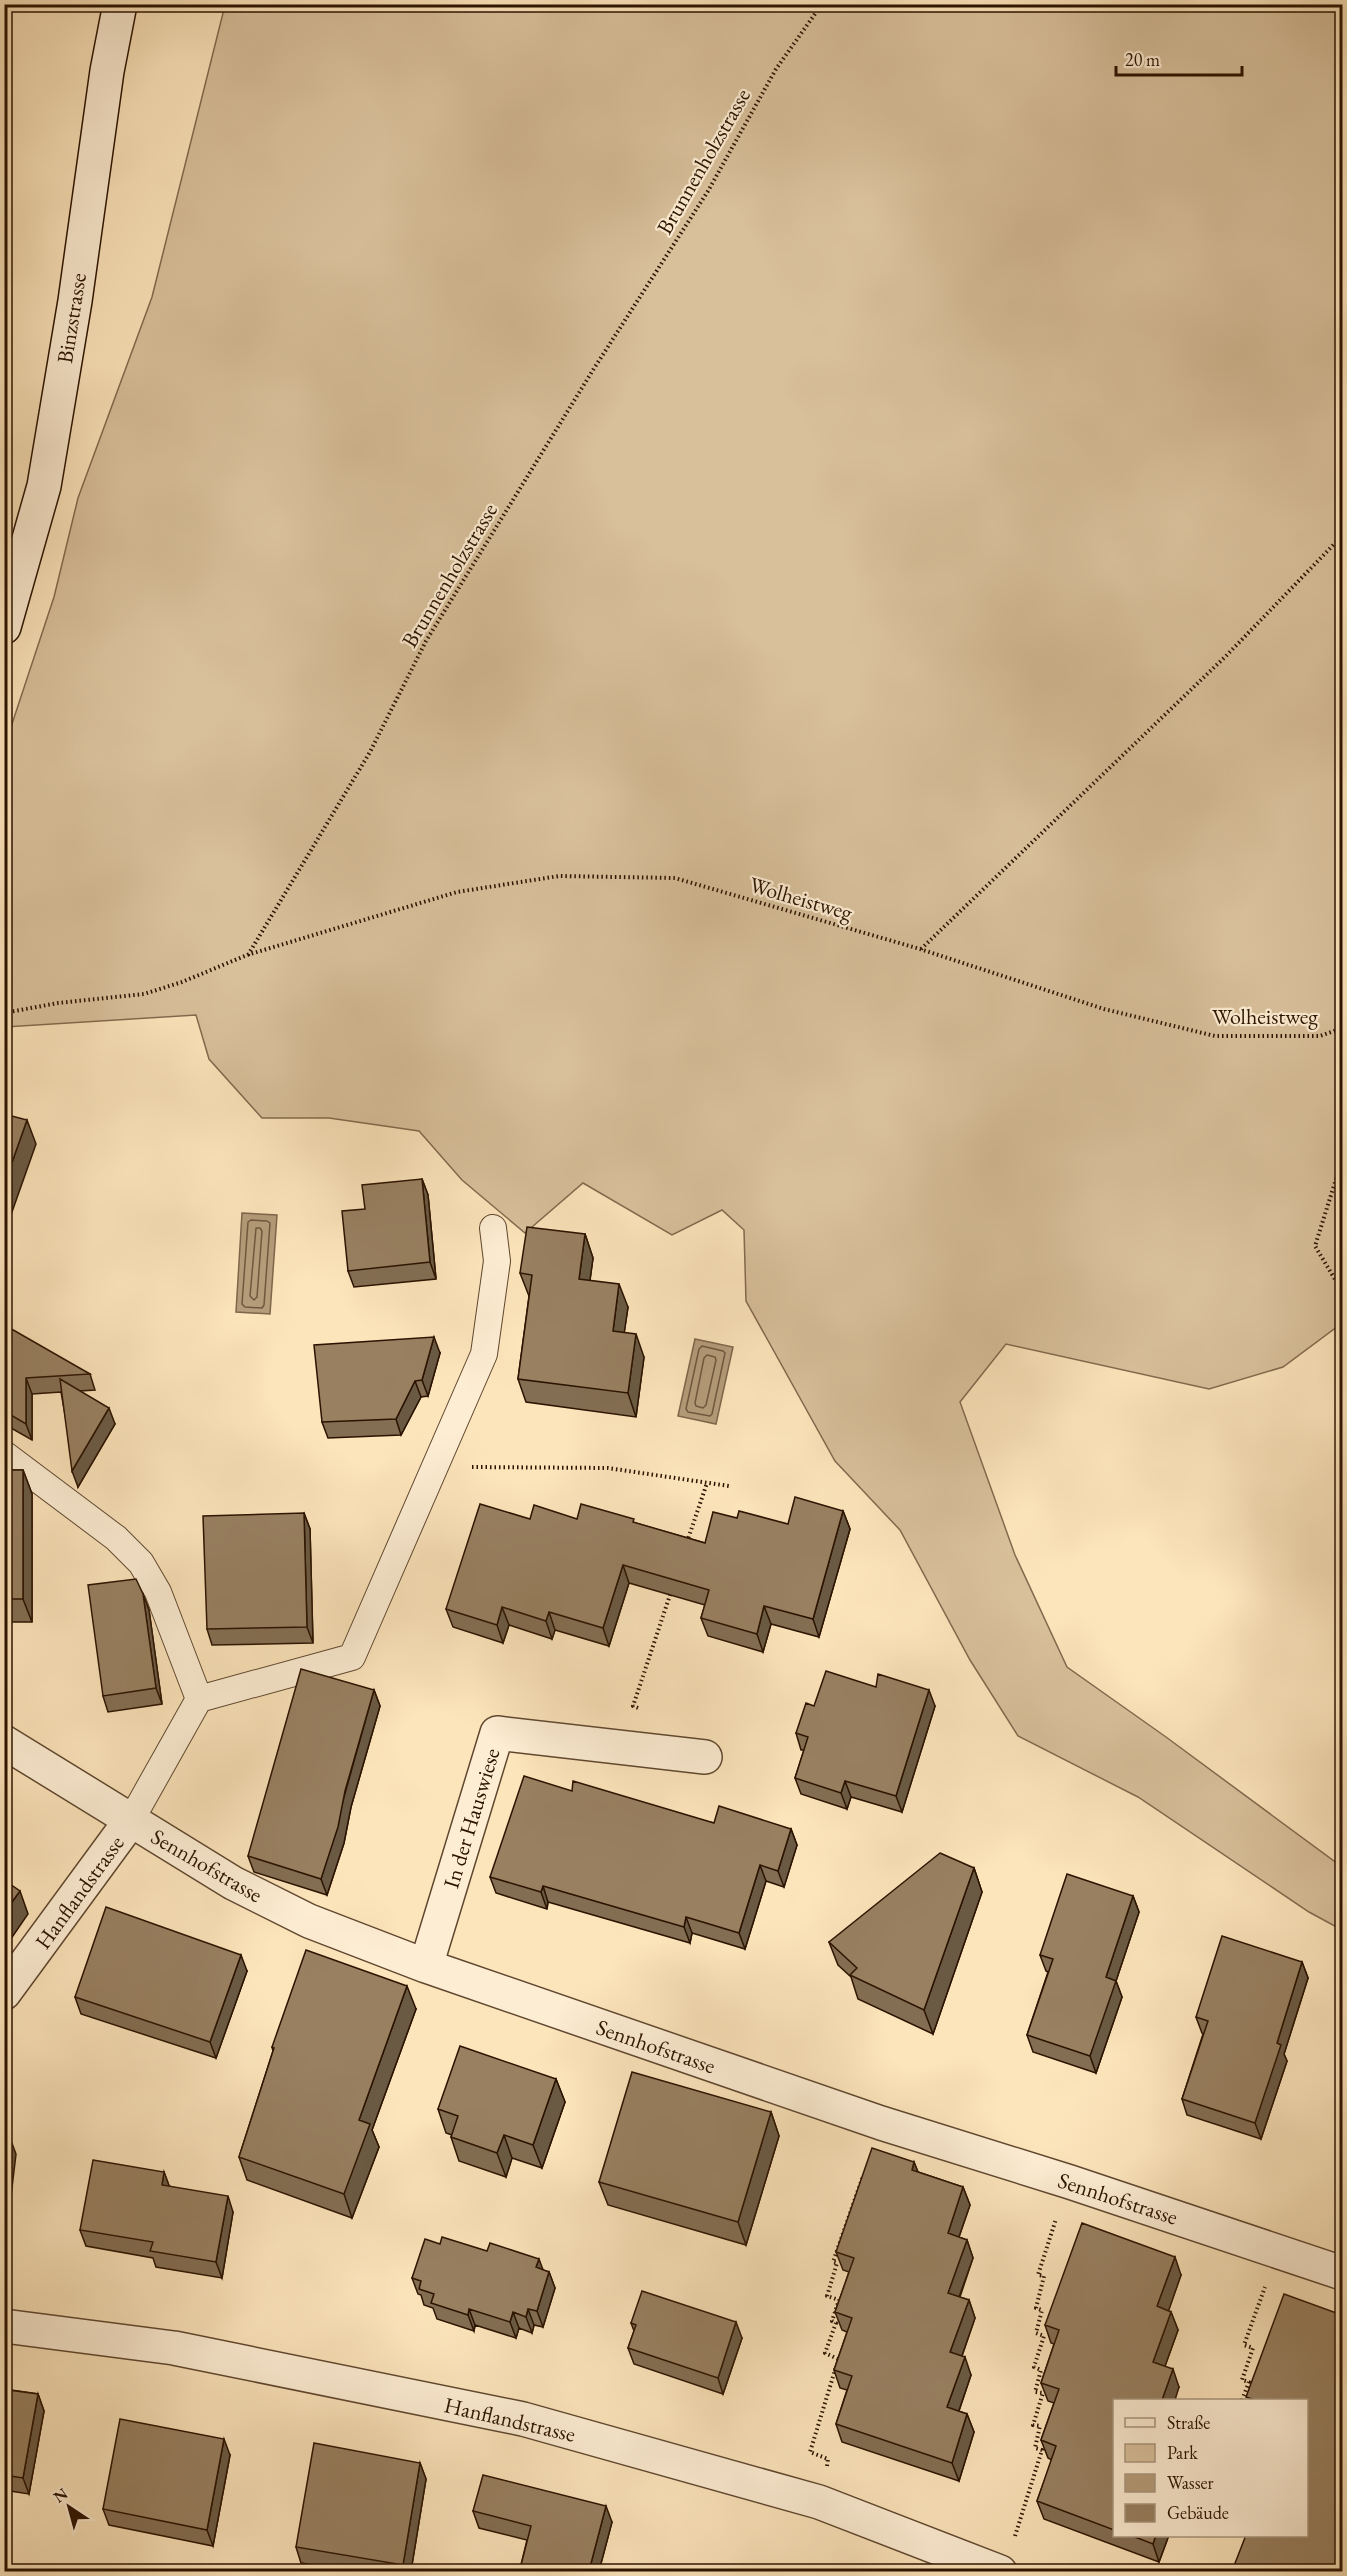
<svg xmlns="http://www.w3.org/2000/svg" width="1347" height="2576" font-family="'EB Garamond',serif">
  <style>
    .green { fill: #d8c09b; stroke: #826a4e; stroke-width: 1.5 }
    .water { fill: #b59d7b; stroke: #7e664a; stroke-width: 1.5 }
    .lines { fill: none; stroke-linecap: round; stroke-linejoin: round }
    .shore { stroke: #70583e; stroke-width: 1.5 }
    .service-casing { stroke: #5f472f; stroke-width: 28 }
    .minor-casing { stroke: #5f472f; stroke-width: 36 }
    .secondary-casing { stroke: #2b1300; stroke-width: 36 }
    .path { stroke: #2b1300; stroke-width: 4; stroke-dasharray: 1.5 3; stroke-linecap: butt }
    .service { stroke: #fdedd3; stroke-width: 26 }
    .minor { stroke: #fdedd3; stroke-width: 33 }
    .secondary { stroke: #fdedd3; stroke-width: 33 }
    .wall { fill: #836e53; stroke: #2b1300; stroke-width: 1.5 }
    .shaded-wall { fill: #6a5a44; stroke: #2b1300; stroke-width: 1.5 }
    .building { fill: #988061; stroke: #2b1300; stroke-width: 1.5 }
    .labels { text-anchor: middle; stroke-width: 4.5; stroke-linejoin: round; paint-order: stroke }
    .street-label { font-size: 22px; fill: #2b1300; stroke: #fdedd3 }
  </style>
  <rect width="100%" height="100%" fill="#fce4bb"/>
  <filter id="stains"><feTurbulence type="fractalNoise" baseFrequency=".00333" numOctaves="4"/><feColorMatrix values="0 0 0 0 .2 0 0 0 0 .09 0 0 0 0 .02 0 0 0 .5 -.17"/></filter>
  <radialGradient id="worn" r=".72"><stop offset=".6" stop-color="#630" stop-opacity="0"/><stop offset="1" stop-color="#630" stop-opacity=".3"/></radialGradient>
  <path class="green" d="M 225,5 L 1342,5 L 1342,1323 L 1283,1367 L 1209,1389 L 1006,1344 L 960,1402 L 1015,1555 L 1067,1667 L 1166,1737 L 1342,1867 L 1342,1930 L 1309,1912 L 1138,1797 L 1018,1736 L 970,1660 L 900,1530 L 835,1461 L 746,1301 L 744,1230 L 722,1210 L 672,1235 L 583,1183 L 525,1233 L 462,1180 L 419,1131 L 329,1118 L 262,1118 L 209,1059 L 196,1015 L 5,1027 L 5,745 L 54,597 L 78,498 L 152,297 Z"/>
  <path class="water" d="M 242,1213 L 277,1215 L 270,1314 L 236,1312 Z
    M 695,1339 L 733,1347 L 716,1424 L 678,1416 Z"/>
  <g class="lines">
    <path class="shore" d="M 251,1220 L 267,1221 L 270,1223 L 264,1305 L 262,1308 L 245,1307 L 242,1304 L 248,1222 Z
      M 256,1228 L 260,1228 L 262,1231 L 257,1297 L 254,1300 L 250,1296 Z
      M 702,1346 L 723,1351 L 725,1353 L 712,1414 L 710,1416 L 688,1412 L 686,1409 L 699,1349 Z
      M 707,1355 L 715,1357 L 716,1360 L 706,1405 L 703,1408 L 696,1406 L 695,1403 L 704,1358 Z"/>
    <g class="service-casing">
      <path id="service" d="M 4,1454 L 116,1538 L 141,1563 L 158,1592 L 199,1699
        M 131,1820 L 199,1699 L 352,1657 L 484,1354 L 497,1261 L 493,1228"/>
    </g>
    <g class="minor-casing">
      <path id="minor" d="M 4,1742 L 233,1883 L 309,1921 L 426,1966 L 881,2123 L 1070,2182 L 1342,2273
        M 426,1966 L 497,1733 L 705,1757
        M 4,1993 L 131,1820
        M 4,2326 L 174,2348 L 523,2419 L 819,2502 L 1000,2572"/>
    </g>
    <g class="secondary-casing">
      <path id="secondary" d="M 4,627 L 44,486 L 75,301 L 107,71 L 120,4"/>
    </g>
    <path class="path" d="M 921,949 L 1226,656 L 1342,536
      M 248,955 L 370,752 L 426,641 L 593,370 L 708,191 L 776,69 L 822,4
      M 4,1013 L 58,1003 L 144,994 L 182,982 L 247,955 L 457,892 L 559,876 L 675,878 L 920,949 L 1104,1009 L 1215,1036 L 1320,1036 L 1342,1028
      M 1342,1166 L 1337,1176 L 1315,1246 L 1342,1291
      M 472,1467 L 608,1468 L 729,1486
      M 687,1542 L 707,1483
      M 638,1708 L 633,1706 L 671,1592
      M 838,2359 L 825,2353 L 836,2323 L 832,2321 L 839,2300 L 827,2296 L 837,2263 L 833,2262 L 863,2176
      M 1242,2400 L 1249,2382 L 1242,2380 L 1253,2348 L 1244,2345 L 1265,2287
      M 827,2466 L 828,2459 L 810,2452 L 836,2367
      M 1015,2536 L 1042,2450 L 1035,2448 L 1040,2426 L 1033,2425 L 1043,2393 L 1035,2392 L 1041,2370 L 1034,2367 L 1044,2336 L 1036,2333 L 1042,2310 L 1036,2308 L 1044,2276 L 1038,2275 L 1056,2219"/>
    <use href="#service" class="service"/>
    <use href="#minor" class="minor"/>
    <use href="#secondary" class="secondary"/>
  </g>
  <path class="wall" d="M 422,1179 L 428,1195 L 436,1279 L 354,1287 L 348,1271 L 365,1209 Z
    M 585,1234 L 593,1258 L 590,1280 L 628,1307 L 624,1333 L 644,1357 L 636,1417 L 526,1402 L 518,1379 L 529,1296 L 520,1273 Z
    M 4,1332 L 90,1374 L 95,1390 L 80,1391 L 115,1424 L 78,1487 L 61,1392 L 32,1394 L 32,1440 L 4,1424 Z
    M 440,1353 L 428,1396 L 421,1397 L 401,1435 L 328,1438 L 322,1422 Z
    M 4,1470 L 23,1470 L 32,1494 L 32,1622 L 4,1622 Z
    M 843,1511 L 850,1529 L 819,1637 L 771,1624 L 763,1652 L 708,1636 L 701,1618 L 705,1605 L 629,1583 L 609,1646 L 555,1630 L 552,1639 L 509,1625 L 503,1643 L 453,1627 L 446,1609 L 530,1519 L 577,1519 L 635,1523 L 705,1543 L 737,1518 L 788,1524 Z
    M 304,1513 L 310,1529 L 313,1643 L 212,1645 L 207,1629 Z
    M 143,1594 L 149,1610 L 162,1704 L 108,1712 L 103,1696 Z
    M 374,1690 L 380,1706 L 351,1807 L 344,1843 L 327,1895 L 254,1872 L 248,1856 Z
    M 814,1706 L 935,1706 L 902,1812 L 851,1797 L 847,1809 L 801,1794 L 795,1778 L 804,1750 L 801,1750 L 796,1733 Z
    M 572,1791 L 714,1823 L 791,1829 L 797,1845 L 784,1887 L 766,1881 L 745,1949 L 692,1933 L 690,1943 L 548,1902 L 547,1909 L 496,1893 L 490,1877 Z
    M 974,1868 L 982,1892 L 933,2034 L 858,1999 L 851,1977 L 838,1965 L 829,1942 Z
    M 1133,1896 L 1139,1912 L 1116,1981 L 1122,1997 L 1096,2073 L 1033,2052 L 1027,2035 L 1048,1972 L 1046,1971 L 1040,1955 Z
    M 1302,1962 L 1308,1978 L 1284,2054 L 1287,2061 L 1261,2139 L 1187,2115 L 1182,2099 L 1203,2034 L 1202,2033 L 1196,2017 Z
    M 247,1971 L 216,2058 L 81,2014 L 75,1997 Z
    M 416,2009 L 372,2130 L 379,2147 L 352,2218 L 247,2180 L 239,2157 L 273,2051 L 272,2047 Z
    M 556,2079 L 565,2102 L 542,2168 L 512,2158 L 506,2177 L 459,2161 L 451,2137 L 452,2135 L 446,2133 L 438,2109 Z
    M 771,2112 L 779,2136 L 746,2245 L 608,2205 L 599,2182 Z
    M 914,2162 L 918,2172 L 963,2187 L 970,2205 L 959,2237 L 967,2240 L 973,2258 L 960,2297 L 969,2300 L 975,2318 L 962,2356 L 971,2375 L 959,2411 L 967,2414 L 974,2432 L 959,2481 L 842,2442 L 836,2424 L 847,2390 L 840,2388 L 834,2370 L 847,2332 L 842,2330 L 835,2312 L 849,2272 L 843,2270 L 836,2252 Z
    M 164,2172 L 169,2186 L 233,2212 L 222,2278 L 156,2267 L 153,2258 L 86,2246 L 80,2230 Z
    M 440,2244 L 549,2272 L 555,2288 L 543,2327 L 534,2325 L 532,2333 L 519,2328 L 516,2338 L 475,2325 L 474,2331 L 437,2319 L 433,2308 L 424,2305 L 421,2295 L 418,2294 L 412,2278 Z
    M 1181,2275 L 1168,2311 L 1171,2312 L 1178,2330 L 1165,2366 L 1179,2387 L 1114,2400 L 1114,2535 L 1169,2535 L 1159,2562 L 1044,2519 L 1037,2501 L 1052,2460 L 1048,2458 L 1041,2440 L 1054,2403 L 1048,2401 L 1041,2383 L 1054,2344 L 1051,2343 L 1045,2325 Z
    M 631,2323 L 742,2338 L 723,2394 L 634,2364 L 628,2348 L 634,2331 Z
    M 4,2385 L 11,2390 L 38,2394 L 44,2411 L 29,2494 L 4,2490 Z
    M 230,2455 L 213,2546 L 109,2525 L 103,2509 Z
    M 420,2463 L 426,2479 L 411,2571 L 352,2571 L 301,2563 L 296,2547 Z
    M 473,2511 L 612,2522 L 599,2571 L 521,2571 L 520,2569 L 527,2540 L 479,2528 Z"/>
  <path class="shaded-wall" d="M 27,1120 L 36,1144 L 7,1226 L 4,1220 L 4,1185 Z
    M 422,1179 L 428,1195 L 436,1279 L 430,1262 Z
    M 585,1234 L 593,1258 L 587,1302 L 579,1279 Z
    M 619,1284 L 628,1307 L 621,1355 L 613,1331 Z
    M 636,1334 L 644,1357 L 636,1417 L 628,1393 Z
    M 434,1337 L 440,1353 L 428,1396 L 422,1380 Z
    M 26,1378 L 32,1394 L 32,1440 L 26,1424 Z
    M 415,1381 L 421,1397 L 401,1435 L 396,1419 Z
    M 109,1408 L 115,1424 L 78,1487 L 72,1471 Z
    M 23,1470 L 32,1494 L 32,1622 L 23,1599 Z
    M 843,1511 L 850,1529 L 819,1637 L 813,1619 Z
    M 304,1513 L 310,1529 L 313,1643 L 307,1627 Z
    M 623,1565 L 629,1583 L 609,1646 L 603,1628 Z
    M 143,1594 L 149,1610 L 162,1704 L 156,1688 Z
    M 764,1606 L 771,1624 L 763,1652 L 757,1634 Z
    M 502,1607 L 509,1625 L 503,1643 L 497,1625 Z
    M 549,1612 L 555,1630 L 552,1639 L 546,1621 Z
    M 374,1690 L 380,1706 L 351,1807 L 344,1843 L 327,1895 L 321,1879 Z
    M 929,1690 L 935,1706 L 902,1812 L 896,1796 Z
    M 845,1781 L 851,1797 L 847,1809 L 841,1793 Z
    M 791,1829 L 797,1845 L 784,1887 L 778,1871 Z
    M 760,1865 L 766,1881 L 745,1949 L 739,1933 Z
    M 974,1868 L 982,1892 L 933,2034 L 924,2010 Z
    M 543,1886 L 548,1902 L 547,1909 L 541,1892 Z
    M 20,1891 L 28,1914 L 4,1949 L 4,1913 Z
    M 1133,1896 L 1139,1912 L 1116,1981 L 1122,1997 L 1096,2073 L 1090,2056 L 1106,1977 Z
    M 686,1917 L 692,1933 L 690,1943 L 684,1927 Z
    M 241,1955 L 247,1971 L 216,2058 L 210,2042 Z
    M 1302,1962 L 1308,1978 L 1284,2054 L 1287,2061 L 1261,2139 L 1255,2123 L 1277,2043 Z
    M 407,1986 L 416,2009 L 372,2130 L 379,2147 L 352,2218 L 344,2194 L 359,2120 Z
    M 556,2079 L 565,2102 L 542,2168 L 533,2145 Z
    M 771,2112 L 779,2136 L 746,2245 L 738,2222 Z
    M 504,2135 L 512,2158 L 506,2177 L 497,2153 Z
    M 10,2138 L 16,2154 L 5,2247 L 4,2184 Z
    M 914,2162 L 921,2180 L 912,2170 Z
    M 164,2172 L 170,2188 L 162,2185 Z
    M 963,2187 L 970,2205 L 954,2251 L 948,2233 Z
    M 228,2196 L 233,2212 L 222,2278 L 216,2262 Z
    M 967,2240 L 973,2258 L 954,2311 L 948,2293 Z
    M 1175,2257 L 1181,2275 L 1164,2324 L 1157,2306 Z
    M 539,2259 L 545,2275 L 536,2267 Z
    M 549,2272 L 555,2288 L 543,2327 L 537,2311 Z
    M 969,2300 L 975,2318 L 957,2370 L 950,2352 Z
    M 469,2309 L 475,2325 L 474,2331 L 468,2315 Z
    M 528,2309 L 534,2325 L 532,2333 L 526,2317 Z
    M 513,2312 L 519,2328 L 516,2338 L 510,2322 Z
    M 1171,2312 L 1178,2330 L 1160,2380 L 1153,2362 Z
    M 736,2322 L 742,2338 L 723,2394 L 718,2378 Z
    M 965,2357 L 971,2375 L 954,2425 L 947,2407 Z
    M 1173,2369 L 1179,2387 L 1175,2400 L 1162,2400 Z
    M 38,2394 L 44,2411 L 29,2494 L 23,2478 Z
    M 967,2414 L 974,2432 L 959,2481 L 952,2463 Z
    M 224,2439 L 230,2455 L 213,2546 L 207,2530 Z
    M 420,2463 L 426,2479 L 411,2571 L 405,2571 L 403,2565 Z
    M 606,2506 L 612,2522 L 599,2571 L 589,2571 Z
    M 1156,2535 L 1169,2535 L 1159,2562 L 1153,2544 Z"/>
  <path class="building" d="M 4,1114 L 27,1120 L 4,1185 Z
    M 422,1179 L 430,1262 L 348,1271 L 342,1211 L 365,1209 L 362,1185 Z
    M 527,1227 L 585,1234 L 579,1279 L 619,1284 L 613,1331 L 636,1334 L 628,1393 L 518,1379 L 532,1275 L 520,1273 Z
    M 8,1327 L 90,1374 L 26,1378 L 26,1424 L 4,1411 L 4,1332 Z
    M 434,1337 L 422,1380 L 415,1381 L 396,1419 L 322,1422 L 314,1345 Z
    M 60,1379 L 109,1408 L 72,1471 Z
    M 4,1470 L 23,1470 L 23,1599 L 4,1599 Z
    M 795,1497 L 843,1511 L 813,1619 L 764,1606 L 757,1634 L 701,1618 L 709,1590 L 623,1565 L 603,1628 L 549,1612 L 546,1621 L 502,1607 L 497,1625 L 446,1609 L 480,1504 L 530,1519 L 534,1505 L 577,1519 L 581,1504 L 634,1519 L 633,1522 L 705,1543 L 713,1512 L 737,1518 L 739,1511 L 788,1524 Z
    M 304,1513 L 307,1627 L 207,1629 L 203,1516 Z
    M 136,1579 L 143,1594 L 156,1688 L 103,1696 L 88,1585 Z
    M 301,1669 L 374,1690 L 345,1791 L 338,1827 L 321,1879 L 248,1856 Z
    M 826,1671 L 876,1687 L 878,1674 L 929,1690 L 896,1796 L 845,1781 L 841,1793 L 795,1778 L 808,1737 L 796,1733 L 806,1703 L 814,1706 Z
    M 524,1776 L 572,1791 L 573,1781 L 714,1823 L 719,1806 L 791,1829 L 778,1871 L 760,1865 L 739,1933 L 686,1917 L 684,1927 L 543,1886 L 541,1892 L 490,1877 Z
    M 940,1853 L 974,1868 L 924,2010 L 850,1975 L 857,1968 L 829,1942 Z
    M 1067,1874 L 1133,1896 L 1106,1977 L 1116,1981 L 1090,2056 L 1027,2035 L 1053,1959 L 1040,1955 Z
    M 4,1880 L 20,1891 L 4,1913 Z
    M 106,1907 L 241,1955 L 210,2042 L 75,1997 Z
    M 1222,1936 L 1302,1962 L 1277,2043 L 1281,2045 L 1255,2123 L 1182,2099 L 1208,2021 L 1196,2017 Z
    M 306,1950 L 407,1986 L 359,2120 L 370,2124 L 344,2194 L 239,2157 L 274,2048 L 272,2047 Z
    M 460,2046 L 556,2079 L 533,2145 L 504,2135 L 497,2153 L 451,2137 L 458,2116 L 438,2109 Z
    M 632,2072 L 771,2112 L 738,2222 L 599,2182 Z
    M 4,2137 L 10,2138 L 4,2184 Z
    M 872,2148 L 914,2162 L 912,2170 L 963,2187 L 948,2233 L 967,2240 L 948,2293 L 969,2300 L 950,2352 L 965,2357 L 947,2407 L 967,2414 L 952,2463 L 836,2424 L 852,2376 L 834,2370 L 852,2318 L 835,2312 L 854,2258 L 836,2252 Z
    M 93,2160 L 164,2172 L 162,2185 L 228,2196 L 216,2262 L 150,2251 L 153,2242 L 80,2230 Z
    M 1082,2223 L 1175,2257 L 1157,2306 L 1171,2312 L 1153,2362 L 1173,2369 L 1162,2400 L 1114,2400 L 1114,2530 L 1037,2501 L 1056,2446 L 1041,2440 L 1059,2389 L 1041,2383 L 1059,2330 L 1045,2325 Z
    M 442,2237 L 487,2251 L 490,2243 L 539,2259 L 536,2267 L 549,2272 L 537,2311 L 528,2309 L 526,2317 L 513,2312 L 510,2322 L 469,2309 L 468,2315 L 431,2303 L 434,2294 L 419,2289 L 421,2281 L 412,2278 L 425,2239 L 440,2244 Z
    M 642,2291 L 736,2322 L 718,2378 L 628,2348 L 636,2325 L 631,2323 Z
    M 1284,2294 L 1342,2315 L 1342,2571 L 1232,2571 L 1246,2535 L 1306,2535 L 1306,2400 L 1255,2400 L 1246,2397 Z
    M 4,2385 L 9,2386 L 9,2390 L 38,2394 L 23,2478 L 4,2475 Z
    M 120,2419 L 224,2439 L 207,2530 L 103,2509 Z
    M 314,2443 L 420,2463 L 403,2565 L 296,2547 Z
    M 483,2475 L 606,2506 L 589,2571 L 530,2571 L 520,2569 L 531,2526 L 473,2511 Z
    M 1130,2535 L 1156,2535 L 1153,2544 Z"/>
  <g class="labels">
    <g class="street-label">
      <text transform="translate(703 161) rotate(-60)" y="8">Brunnenholzstrasse</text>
      <text transform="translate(71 318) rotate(-81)" y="8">Binzstrasse</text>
      <text transform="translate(449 575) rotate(-59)" y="8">Brunnenholzstrasse</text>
      <text transform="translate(801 898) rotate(16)" y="8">Wolheistweg</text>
      <text x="1265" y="1024">Wolheistweg</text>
      <text transform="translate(471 1818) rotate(-73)" y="8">In der Hauswiese</text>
      <text transform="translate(207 1865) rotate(30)" y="8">Sennhofstrasse</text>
      <text transform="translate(79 1892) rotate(-54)" y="8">Hanflandstrasse</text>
      <text transform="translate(656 2046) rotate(19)" y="8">Sennhofstrasse</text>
      <text transform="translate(1118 2198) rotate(18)" y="8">Sennhofstrasse</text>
      <text transform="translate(510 2419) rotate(13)" y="8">Hanflandstrasse</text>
    </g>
  </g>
  <rect width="1347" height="2576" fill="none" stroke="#fce4bb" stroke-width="24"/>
  <rect x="6" y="6" width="1335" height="2564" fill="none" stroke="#2b1300" stroke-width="3"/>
  <rect x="12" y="12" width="1323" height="2552" fill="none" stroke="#2b1300" stroke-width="1.5"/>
  <rect x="1113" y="2399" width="195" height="138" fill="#fdedd3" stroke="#a9967f" stroke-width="1.5"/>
  <rect x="1125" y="2418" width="30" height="9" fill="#fdedd3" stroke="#a9967f" stroke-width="1.5"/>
  <text x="1167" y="2429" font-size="18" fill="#2b1300">Straße</text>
  <rect x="1125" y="2444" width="30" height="18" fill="#d8c09b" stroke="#a9967f" stroke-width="1.5"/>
  <text x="1167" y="2459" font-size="18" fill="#2b1300">Park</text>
  <rect x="1125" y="2474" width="30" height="18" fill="#b59d7b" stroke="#a9967f" stroke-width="1.5"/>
  <text x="1167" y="2489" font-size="18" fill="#2b1300">Wasser</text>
  <rect x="1125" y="2504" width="30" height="18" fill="#988061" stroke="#a9967f" stroke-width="1.5"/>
  <text x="1167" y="2519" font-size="18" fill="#2b1300">Gebäude</text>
  <g transform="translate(69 2507) rotate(324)" stroke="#fdedd3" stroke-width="4.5" paint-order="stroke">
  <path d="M0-4.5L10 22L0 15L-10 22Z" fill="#2b1300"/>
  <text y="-9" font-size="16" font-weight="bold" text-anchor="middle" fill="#2b1300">N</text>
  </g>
  <path d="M1116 66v9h126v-9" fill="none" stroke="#2b1300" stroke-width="3"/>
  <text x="1125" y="66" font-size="18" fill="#2b1300" stroke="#fdedd3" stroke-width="4.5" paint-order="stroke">20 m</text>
  <rect width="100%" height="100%" filter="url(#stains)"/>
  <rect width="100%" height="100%" fill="url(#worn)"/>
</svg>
